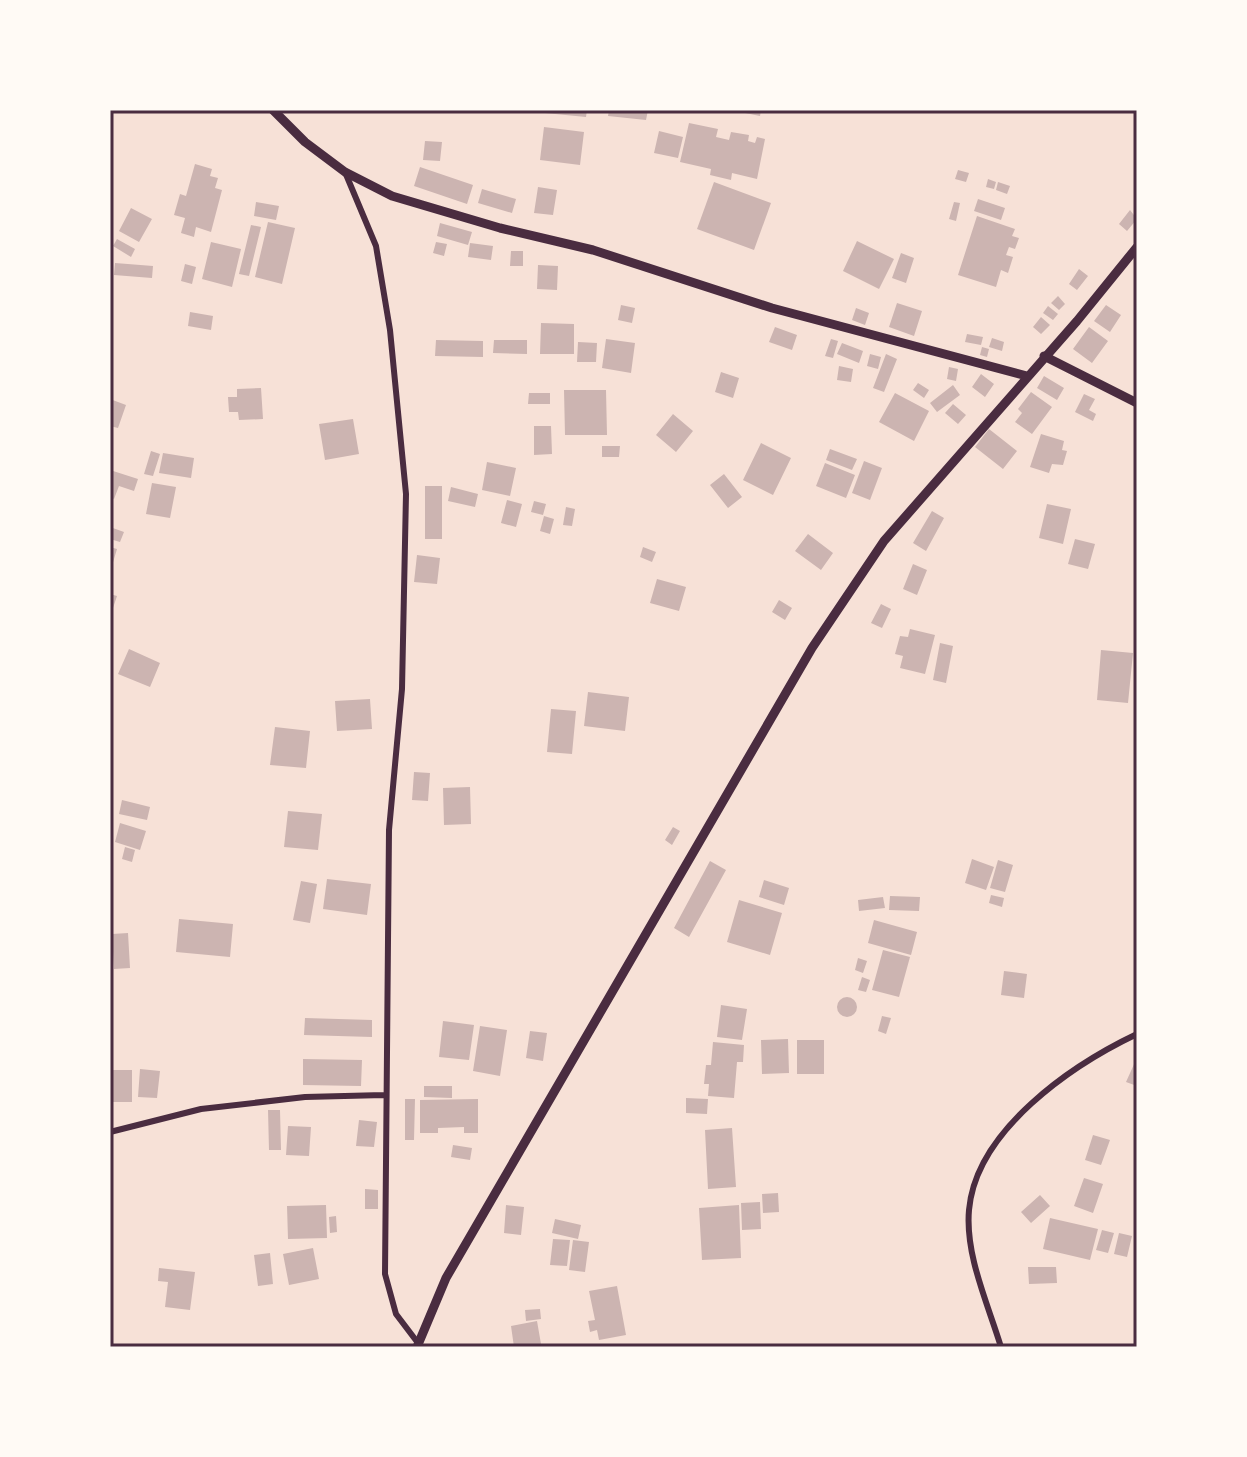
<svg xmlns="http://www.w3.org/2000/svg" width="1247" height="1457" font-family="'Work Sans',sans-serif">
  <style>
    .building { fill: #ccb4b1 }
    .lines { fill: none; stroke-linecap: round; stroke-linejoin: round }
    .minor { stroke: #4a2c40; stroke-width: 6 }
    .secondary { stroke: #4a2c40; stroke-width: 9 }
    .neatline { fill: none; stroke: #4a2c40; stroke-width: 3 }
  </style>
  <rect width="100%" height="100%" fill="#f7e1d7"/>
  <path class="building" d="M 545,110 L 587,110 L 586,117 L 545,113 Z
    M 609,110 L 648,110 L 646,120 L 608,116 Z
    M 746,110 L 761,110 L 760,116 L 745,113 Z
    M 689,123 L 718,129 L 716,137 L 729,140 L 731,132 L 749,135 L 748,141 L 755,143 L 757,137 L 765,139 L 757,179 L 732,173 L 731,180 L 710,175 L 711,169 L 680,162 Z
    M 544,127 L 584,132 L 580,165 L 540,160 Z
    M 659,131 L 683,137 L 678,158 L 654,153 Z
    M 425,141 L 442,142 L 440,161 L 423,160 Z
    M 195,164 L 212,169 L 210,176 L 218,178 L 215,188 L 222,190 L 211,232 L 196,227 L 194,237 L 181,233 L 185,218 L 174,215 L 180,194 L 186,196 Z
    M 420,167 L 473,185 L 467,204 L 414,186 Z
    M 958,170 L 969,173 L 966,182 L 955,179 Z
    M 988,179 L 996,182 L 994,189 L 986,187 Z
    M 714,182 L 771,203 L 754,250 L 697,229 Z
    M 998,182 L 1010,186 L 1007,194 L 996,190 Z
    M 538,187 L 557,190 L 553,215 L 534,213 Z
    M 482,189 L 516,199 L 512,213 L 478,203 Z
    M 978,199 L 1005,208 L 1001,220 L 974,211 Z
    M 256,202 L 279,206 L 276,220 L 254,216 Z
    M 954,202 L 960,203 L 956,221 L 949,219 Z
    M 131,208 L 152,219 L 139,242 L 119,231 Z
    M 1130,210 L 1137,219 L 1127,231 L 1119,224 Z
    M 977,216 L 1015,229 L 1012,236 L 1019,238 L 1015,249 L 1009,247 L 1006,255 L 1013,257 L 1008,273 L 1001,270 L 996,287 L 958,275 Z
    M 268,222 L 295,228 L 282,284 L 255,277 Z
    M 440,223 L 472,232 L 468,245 L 437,236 Z
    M 251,225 L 261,227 L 249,276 L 239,274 Z
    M 117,239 L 135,249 L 131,257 L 113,246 Z
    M 857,241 L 894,259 L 879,289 L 843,271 Z
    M 211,242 L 241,249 L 232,287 L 202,279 Z
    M 436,242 L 447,244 L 444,256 L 433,253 Z
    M 470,243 L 493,246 L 491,260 L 468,257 Z
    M 511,251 L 523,251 L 523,266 L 510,266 Z
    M 901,253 L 914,258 L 906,283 L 892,278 Z
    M 115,263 L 153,266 L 152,278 L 114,275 Z
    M 185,264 L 196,267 L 192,284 L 181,281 Z
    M 538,265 L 558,266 L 557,290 L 537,289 Z
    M 1079,269 L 1088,276 L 1077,290 L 1069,284 Z
    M 1058,296 L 1065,304 L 1059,310 L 1051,303 Z
    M 897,303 L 922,311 L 914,336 L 889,327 Z
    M 621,305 L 635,308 L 632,323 L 618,320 Z
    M 1106,305 L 1121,315 L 1110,332 L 1094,321 Z
    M 1048,306 L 1058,314 L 1053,320 L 1043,313 Z
    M 856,308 L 869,313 L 865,325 L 852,320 Z
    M 190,312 L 213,316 L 211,330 L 188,326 Z
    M 1041,317 L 1050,325 L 1041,334 L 1033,327 Z
    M 541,323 L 574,324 L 574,354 L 540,354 Z
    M 775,327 L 797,335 L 792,350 L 769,342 Z
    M 1089,327 L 1108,341 L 1092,363 L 1073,349 Z
    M 967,334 L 983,337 L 981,345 L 965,342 Z
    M 992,338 L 1004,342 L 1002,351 L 989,347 Z
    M 606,339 L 635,343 L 631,373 L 602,368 Z
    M 831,339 L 838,341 L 833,358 L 825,356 Z
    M 436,340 L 483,341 L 483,357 L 435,356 Z
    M 494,340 L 527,340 L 527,354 L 493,353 Z
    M 578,342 L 597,343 L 596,362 L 577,362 Z
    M 842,343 L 863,351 L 859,363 L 837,354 Z
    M 982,347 L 989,349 L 987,357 L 980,355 Z
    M 870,354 L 881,357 L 878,369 L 867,366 Z
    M 886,354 L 897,359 L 884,392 L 873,388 Z
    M 839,366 L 853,369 L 851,382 L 837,380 Z
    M 949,367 L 958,369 L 956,381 L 947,379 Z
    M 721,372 L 739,378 L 733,398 L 715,392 Z
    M 981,374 L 994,384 L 985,397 L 972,387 Z
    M 1044,376 L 1064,388 L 1057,400 L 1037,388 Z
    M 918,383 L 929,390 L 924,398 L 913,390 Z
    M 953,385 L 960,395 L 937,412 L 930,403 Z
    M 261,388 L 263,419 L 239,420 L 238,412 L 229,412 L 228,397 L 237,397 L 237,389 Z
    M 564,390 L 606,390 L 607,435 L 565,435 Z
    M 1031,392 L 1052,407 L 1032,434 L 1015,422 L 1022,413 L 1018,409 Z
    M 529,393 L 550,393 L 550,404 L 528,404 Z
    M 895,393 L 929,411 L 914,441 L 879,422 Z
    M 1084,394 L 1095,399 L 1089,410 L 1096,414 L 1093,421 L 1075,412 Z
    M 110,399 L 126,405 L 118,428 L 110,426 Z
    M 953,404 L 966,415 L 958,424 L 945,413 Z
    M 673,414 L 693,431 L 676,452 L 656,435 Z
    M 353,419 L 359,454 L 325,460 L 319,424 Z
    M 534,426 L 551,426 L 552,454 L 534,455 Z
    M 989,429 L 1017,451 L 1003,469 L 975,447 Z
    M 1041,434 L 1064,441 L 1062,450 L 1067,451 L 1063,465 L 1052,464 L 1049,473 L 1030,467 Z
    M 761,443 L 791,458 L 773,495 L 743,480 Z
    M 602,446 L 620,446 L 619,457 L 602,457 Z
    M 830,449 L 857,459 L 852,470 L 826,460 Z
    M 151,451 L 160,454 L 153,476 L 144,474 Z
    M 163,453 L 194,458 L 191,478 L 159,473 Z
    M 864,461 L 882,468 L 870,500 L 852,493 Z
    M 487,462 L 516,468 L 510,496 L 482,490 Z
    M 825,463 L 855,475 L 846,498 L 816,486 Z
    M 110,470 L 138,479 L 134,491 L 119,486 L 114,499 L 110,497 Z
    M 724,474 L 742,497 L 728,508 L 710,485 Z
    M 152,483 L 176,487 L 170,518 L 146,514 Z
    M 425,486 L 442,486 L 442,539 L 425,539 Z
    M 451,487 L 478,494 L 475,507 L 448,501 Z
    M 507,500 L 522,504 L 516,527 L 501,523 Z
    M 534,501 L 546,504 L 543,515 L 531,512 Z
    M 1047,504 L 1071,509 L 1063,544 L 1039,538 Z
    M 566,507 L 575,509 L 572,526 L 563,525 Z
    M 932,511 L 944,518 L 926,551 L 913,543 Z
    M 544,516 L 554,519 L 550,534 L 540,531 Z
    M 110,527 L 124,532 L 120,542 L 110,539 Z
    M 808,534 L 833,553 L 821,570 L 795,551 Z
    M 1075,539 L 1095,544 L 1088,569 L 1068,564 Z
    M 110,547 L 117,549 L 111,569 L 110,569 Z
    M 643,547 L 656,552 L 652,562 L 640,557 Z
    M 417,555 L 440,558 L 437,584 L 414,582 Z
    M 913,564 L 927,570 L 917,595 L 903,589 Z
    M 657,579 L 686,587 L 679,611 L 650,603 Z
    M 110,594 L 117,596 L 112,611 L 110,611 Z
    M 779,600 L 792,608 L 785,620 L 772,612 Z
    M 881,604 L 891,609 L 882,628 L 871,623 Z
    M 910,629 L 935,635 L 925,674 L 900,668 L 903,656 L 895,654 L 900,636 L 908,637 Z
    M 940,643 L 953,646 L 946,683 L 933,680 Z
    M 129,649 L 160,663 L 150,687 L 118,674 Z
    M 1101,650 L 1133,653 L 1128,703 L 1097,700 Z
    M 588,692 L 629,697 L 625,731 L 584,726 Z
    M 370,699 L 372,729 L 337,731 L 335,701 Z
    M 551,709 L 576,711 L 572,754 L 547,752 Z
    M 275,727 L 310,731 L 306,768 L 270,765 Z
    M 414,772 L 430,773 L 428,801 L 412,800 Z
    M 470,787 L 471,824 L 444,825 L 443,788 Z
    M 122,800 L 150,807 L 147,820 L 119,814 Z
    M 288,811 L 322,814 L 318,850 L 284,847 Z
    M 120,823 L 146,831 L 140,850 L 115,842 Z
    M 673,827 L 680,831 L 672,845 L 665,840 Z
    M 125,847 L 135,850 L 132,862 L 122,859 Z
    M 972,859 L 994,867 L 986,890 L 965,883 Z
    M 998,860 L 1013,865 L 1005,892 L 990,888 Z
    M 710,861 L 726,870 L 689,937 L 674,928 Z
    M 327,879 L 371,884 L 367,915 L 323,909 Z
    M 764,880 L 789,888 L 784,905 L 759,897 Z
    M 301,881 L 317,884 L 310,923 L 293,920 Z
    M 991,895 L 1004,898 L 1002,907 L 989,903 Z
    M 890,896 L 920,897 L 919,911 L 889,910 Z
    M 883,897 L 885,908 L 859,911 L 858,900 Z
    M 739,900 L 782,913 L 770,955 L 727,942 Z
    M 179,919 L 233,924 L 230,957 L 176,952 Z
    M 874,920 L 917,932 L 911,955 L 868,943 Z
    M 128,933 L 130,968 L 114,969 L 112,934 Z
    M 883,950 L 910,957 L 899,997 L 872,990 Z
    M 858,958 L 867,961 L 863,973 L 855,970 Z
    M 1004,971 L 1027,974 L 1024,998 L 1001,995 Z
    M 862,977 L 870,980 L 866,992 L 858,990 Z
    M837 1007a10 10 0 1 1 20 0a10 10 0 1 1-20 0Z
    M 721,1005 L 747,1009 L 742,1040 L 717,1037 Z
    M 882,1016 L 891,1018 L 886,1034 L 878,1031 Z
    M 305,1018 L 372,1020 L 372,1037 L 304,1035 Z
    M 443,1021 L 474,1025 L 469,1060 L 439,1057 Z
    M 480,1026 L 507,1030 L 500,1076 L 473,1071 Z
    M 530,1031 L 547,1033 L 543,1061 L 526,1058 Z
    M 788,1039 L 789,1073 L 762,1074 L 761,1040 Z
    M 797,1040 L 824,1040 L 824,1074 L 797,1074 Z
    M 713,1042 L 744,1045 L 743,1062 L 737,1062 L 734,1098 L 708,1096 L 709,1084 L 704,1084 L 706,1065 L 711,1065 Z
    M 303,1059 L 362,1060 L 361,1086 L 303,1085 Z
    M 1135,1062 L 1137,1063 L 1137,1086 L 1126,1082 Z
    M 140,1069 L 160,1071 L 157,1098 L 138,1097 Z
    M 110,1070 L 132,1070 L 132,1102 L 110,1102 Z
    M 424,1086 L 452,1086 L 452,1098 L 424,1097 Z
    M 686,1098 L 708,1099 L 707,1114 L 686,1113 Z
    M 405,1099 L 415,1099 L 414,1140 L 405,1140 Z
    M 478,1099 L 478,1133 L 464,1133 L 464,1127 L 438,1128 L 438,1133 L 420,1133 L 420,1100 Z
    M 268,1110 L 280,1110 L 281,1150 L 269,1150 Z
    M 359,1120 L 377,1122 L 374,1147 L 356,1146 Z
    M 288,1126 L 311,1127 L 309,1156 L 286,1155 Z
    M 732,1128 L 736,1187 L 708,1189 L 705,1130 Z
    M 1093,1135 L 1110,1140 L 1101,1165 L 1085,1160 Z
    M 453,1145 L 472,1148 L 470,1160 L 451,1157 Z
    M 1084,1178 L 1103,1184 L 1093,1213 L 1074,1206 Z
    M 365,1189 L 378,1190 L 378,1209 L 365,1209 Z
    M 778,1193 L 779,1212 L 763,1213 L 762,1194 Z
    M 1040,1195 L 1050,1206 L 1031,1223 L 1021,1212 Z
    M 760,1202 L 761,1229 L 742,1230 L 741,1203 Z
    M 326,1205 L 327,1238 L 288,1239 L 287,1206 Z
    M 506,1205 L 524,1207 L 521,1235 L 504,1233 Z
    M 739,1205 L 741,1258 L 702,1260 L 699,1208 Z
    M 336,1216 L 337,1232 L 330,1233 L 329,1217 Z
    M 1050,1218 L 1098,1229 L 1090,1260 L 1043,1249 Z
    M 555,1219 L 581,1225 L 578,1239 L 552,1233 Z
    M 1102,1230 L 1114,1233 L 1108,1253 L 1096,1250 Z
    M 1119,1233 L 1132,1236 L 1127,1257 L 1114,1254 Z
    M 553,1239 L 570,1240 L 567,1266 L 550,1265 Z
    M 573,1240 L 589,1242 L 585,1272 L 569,1270 Z
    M 313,1248 L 319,1279 L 289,1285 L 283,1254 Z
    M 270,1253 L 273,1284 L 258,1286 L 254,1255 Z
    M 1028,1267 L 1056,1267 L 1057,1283 L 1029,1284 Z
    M 159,1268 L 195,1272 L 190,1310 L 165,1307 L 168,1282 L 158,1281 Z
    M 617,1286 L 626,1335 L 599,1340 L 597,1330 L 590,1332 L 588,1321 L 595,1320 L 589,1291 Z
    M 540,1309 L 541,1319 L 526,1321 L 525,1310 Z
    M 537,1321 L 541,1344 L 514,1347 L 511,1326 Z"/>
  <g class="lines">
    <path class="minor" d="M 345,172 L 376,246 L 390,330 L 406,494 L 402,689 L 389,830 L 385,1274 L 396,1314 L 418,1343
      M 110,1132 L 201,1109 L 305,1097 L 384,1095
      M 1001,1347 C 988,1304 965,1255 969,1210 C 976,1130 1072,1065 1137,1034"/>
    <path class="secondary" d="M 273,110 L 305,142 L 345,172 L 392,196 L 500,228 L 593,250 L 772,308 L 1027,376
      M 1044,356 L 1137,403
      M 417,1347 L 446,1278 L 812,648 L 884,541 L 1077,321 L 1137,247"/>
  </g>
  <rect width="1247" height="1457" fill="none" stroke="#fffaf5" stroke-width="224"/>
  <rect x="112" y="112" width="1023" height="1233" class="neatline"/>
</svg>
